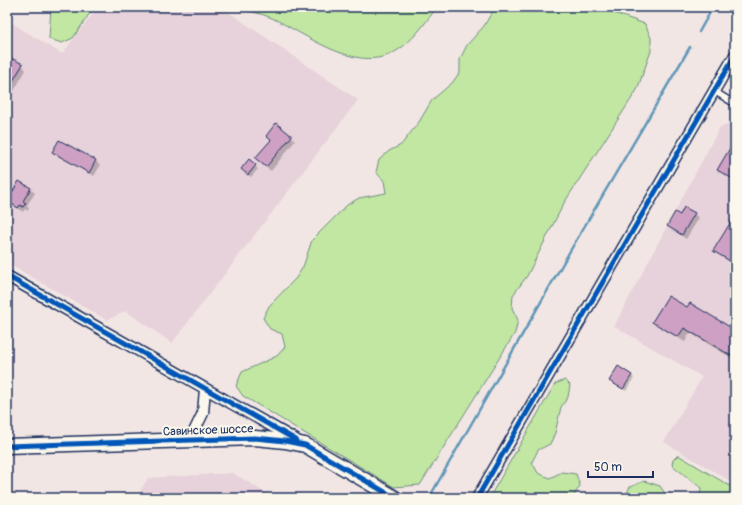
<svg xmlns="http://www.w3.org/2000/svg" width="742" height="505" font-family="Pangolin,sans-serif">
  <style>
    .built { fill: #e7d1da }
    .green { fill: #c1e7a2; stroke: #6e8b80 }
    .shadow { fill: #0003 }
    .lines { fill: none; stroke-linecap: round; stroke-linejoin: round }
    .stream { stroke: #6196b7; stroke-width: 2.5 }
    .building { fill: #cea1c4; stroke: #1b2f5e }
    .lane-casing { stroke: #1b2f5e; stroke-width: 8 }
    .street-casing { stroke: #1b2f5e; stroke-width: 13 }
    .secondary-casing { stroke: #1b2f5e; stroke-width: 17 }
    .lane { stroke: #fbf7ec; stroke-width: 5 }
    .street { stroke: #fbf7ec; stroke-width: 10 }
    .secondary { stroke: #fbf7ec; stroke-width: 14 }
    .cycleway-casing { stroke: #fbf7ec; stroke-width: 8 }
    .cycleway { stroke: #0057b8; stroke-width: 5 }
    .labels { text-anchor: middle; stroke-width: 4; stroke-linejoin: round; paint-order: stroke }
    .street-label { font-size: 12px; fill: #1b2f5e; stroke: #fbf7ec }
  </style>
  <rect width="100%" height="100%" fill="#f2e6e4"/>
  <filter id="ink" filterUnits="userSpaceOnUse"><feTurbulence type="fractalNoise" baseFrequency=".025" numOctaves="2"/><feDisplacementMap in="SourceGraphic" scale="8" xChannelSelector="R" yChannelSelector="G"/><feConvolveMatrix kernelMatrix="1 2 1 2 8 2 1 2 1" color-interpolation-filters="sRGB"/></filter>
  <g filter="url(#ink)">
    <path class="built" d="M 98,7 L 221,7 L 358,100 L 172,343 L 126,311 L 107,320 L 7,263 L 7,20 L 62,54 Z
      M 733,122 L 735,123 L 735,484 L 664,442 L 702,377 L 614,326 L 720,127 Z
      M 233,473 L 274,498 L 136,498 L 148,478 Z"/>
    <path class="green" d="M 51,7 L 94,7 L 73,38 L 62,43 L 49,39 Z
      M 234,7 L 437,7 C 425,23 412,43 393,53 C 355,73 306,34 272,18 C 261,13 246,11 234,7 Z
      M 495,7 L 597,7 L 645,24 L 651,38 L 651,51 L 637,90 L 564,203 L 527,276 L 513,295 L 512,308 L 518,320 L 515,333 L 420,485 L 394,487 L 243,396 L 236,386 L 242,372 L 277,356 L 285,347 L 282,334 L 270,329 L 263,318 L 269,306 L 296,278 L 303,267 L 312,240 L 347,205 L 359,198 L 386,193 L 384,181 L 376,172 L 379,160 L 389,151 L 401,145 L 419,122 L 432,100 L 452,83 L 460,72 L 460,59 L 467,45 L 484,26 Z
      M 565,380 L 570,385 L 568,397 L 561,407 L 555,433 L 550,444 L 538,450 L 532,462 L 538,473 L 550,478 L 562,472 L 576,474 L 580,486 L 573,497 L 489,498 L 555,384 Z
      M 678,455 L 735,489 L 735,498 L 700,498 L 701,488 L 672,465 L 673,460 Z
      M 644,481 L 660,486 L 668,498 L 624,498 L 630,487 Z"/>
    <path class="shadow" d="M 7,59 L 22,65 L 26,70 L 7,103 Z
      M 291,136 L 295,141 L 271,171 L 261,163 Z
      M 59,141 L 96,161 L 100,166 L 94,176 L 58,156 L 53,152 Z
      M 735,146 L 735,181 L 718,169 Z
      M 255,166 L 258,169 L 251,177 L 245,172 Z
      M 30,189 L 35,193 L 27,205 L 29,208 L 28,211 L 25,209 L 23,212 L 8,201 Z
      M 694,214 L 699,218 L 686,239 L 668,226 L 680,216 Z
      M 735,223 L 735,265 L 715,251 Z
      M 688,309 L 735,332 L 735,360 L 690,333 L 685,342 L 660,327 L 654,321 Z
      M 631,375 L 634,378 L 626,391 L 613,383 Z"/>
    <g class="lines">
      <path class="stream" d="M 699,32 L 713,7
        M 429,498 L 570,251 L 690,47"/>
    </g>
    <path class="building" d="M 7,56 L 23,64 L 7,91 Z
      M 276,123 L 292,136 L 266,167 L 255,158 L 271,140 L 266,136 Z
      M 59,140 L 96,160 L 89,173 L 52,152 Z
      M 733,143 L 735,144 L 735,176 L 733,179 L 717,170 Z
      M 249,159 L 256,165 L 248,175 L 241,169 Z
      M 19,181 L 31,188 L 23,201 L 26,203 L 23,207 L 20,205 L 18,208 L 7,201 Z
      M 684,207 L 695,213 L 682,235 L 667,226 L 675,212 L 680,215 Z
      M 732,220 L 735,222 L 735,264 L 713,251 Z
      M 668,296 L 687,307 L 690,303 L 735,330 L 735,358 L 684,328 L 678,337 L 652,322 Z
      M 618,366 L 632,375 L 623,389 L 609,381 Z"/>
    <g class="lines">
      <g class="lane-casing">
        <path id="lane" d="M 714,91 L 735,104
          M 375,498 L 380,490"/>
      </g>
      <g class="street-casing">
        <path id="street" d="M 7,276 L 296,440
          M 190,440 L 203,413 L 205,389
          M 477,498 L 735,55"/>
      </g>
      <g class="secondary-casing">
        <path id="secondary" d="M 7,446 L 255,438 L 285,441 L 305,445 L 395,498"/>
      </g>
      <use href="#lane" class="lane"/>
      <use href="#street" class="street"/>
      <use href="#secondary" class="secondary"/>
      <g class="cycleway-casing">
        <path id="cycleway" d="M 7,276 L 296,440
          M 7,446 L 255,438 L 285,441 L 305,445 L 395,498
          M 477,498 L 735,55"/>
      </g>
      <use href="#cycleway" class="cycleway"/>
    </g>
  </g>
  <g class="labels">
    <g class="street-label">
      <text transform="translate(208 430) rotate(-2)" y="4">Савинское шоссе</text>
    </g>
  </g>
  <rect width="742" height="505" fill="none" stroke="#fbf7ec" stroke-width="24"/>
  <rect x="12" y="12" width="718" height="481" fill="none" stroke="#1b2f5e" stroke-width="1.5" filter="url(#ink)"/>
  <path d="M588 471v6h65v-6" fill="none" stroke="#1b2f5e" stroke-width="2"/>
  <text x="594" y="471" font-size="12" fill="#1b2f5e" stroke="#fbf7ec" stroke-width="3" paint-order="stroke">50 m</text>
</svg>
